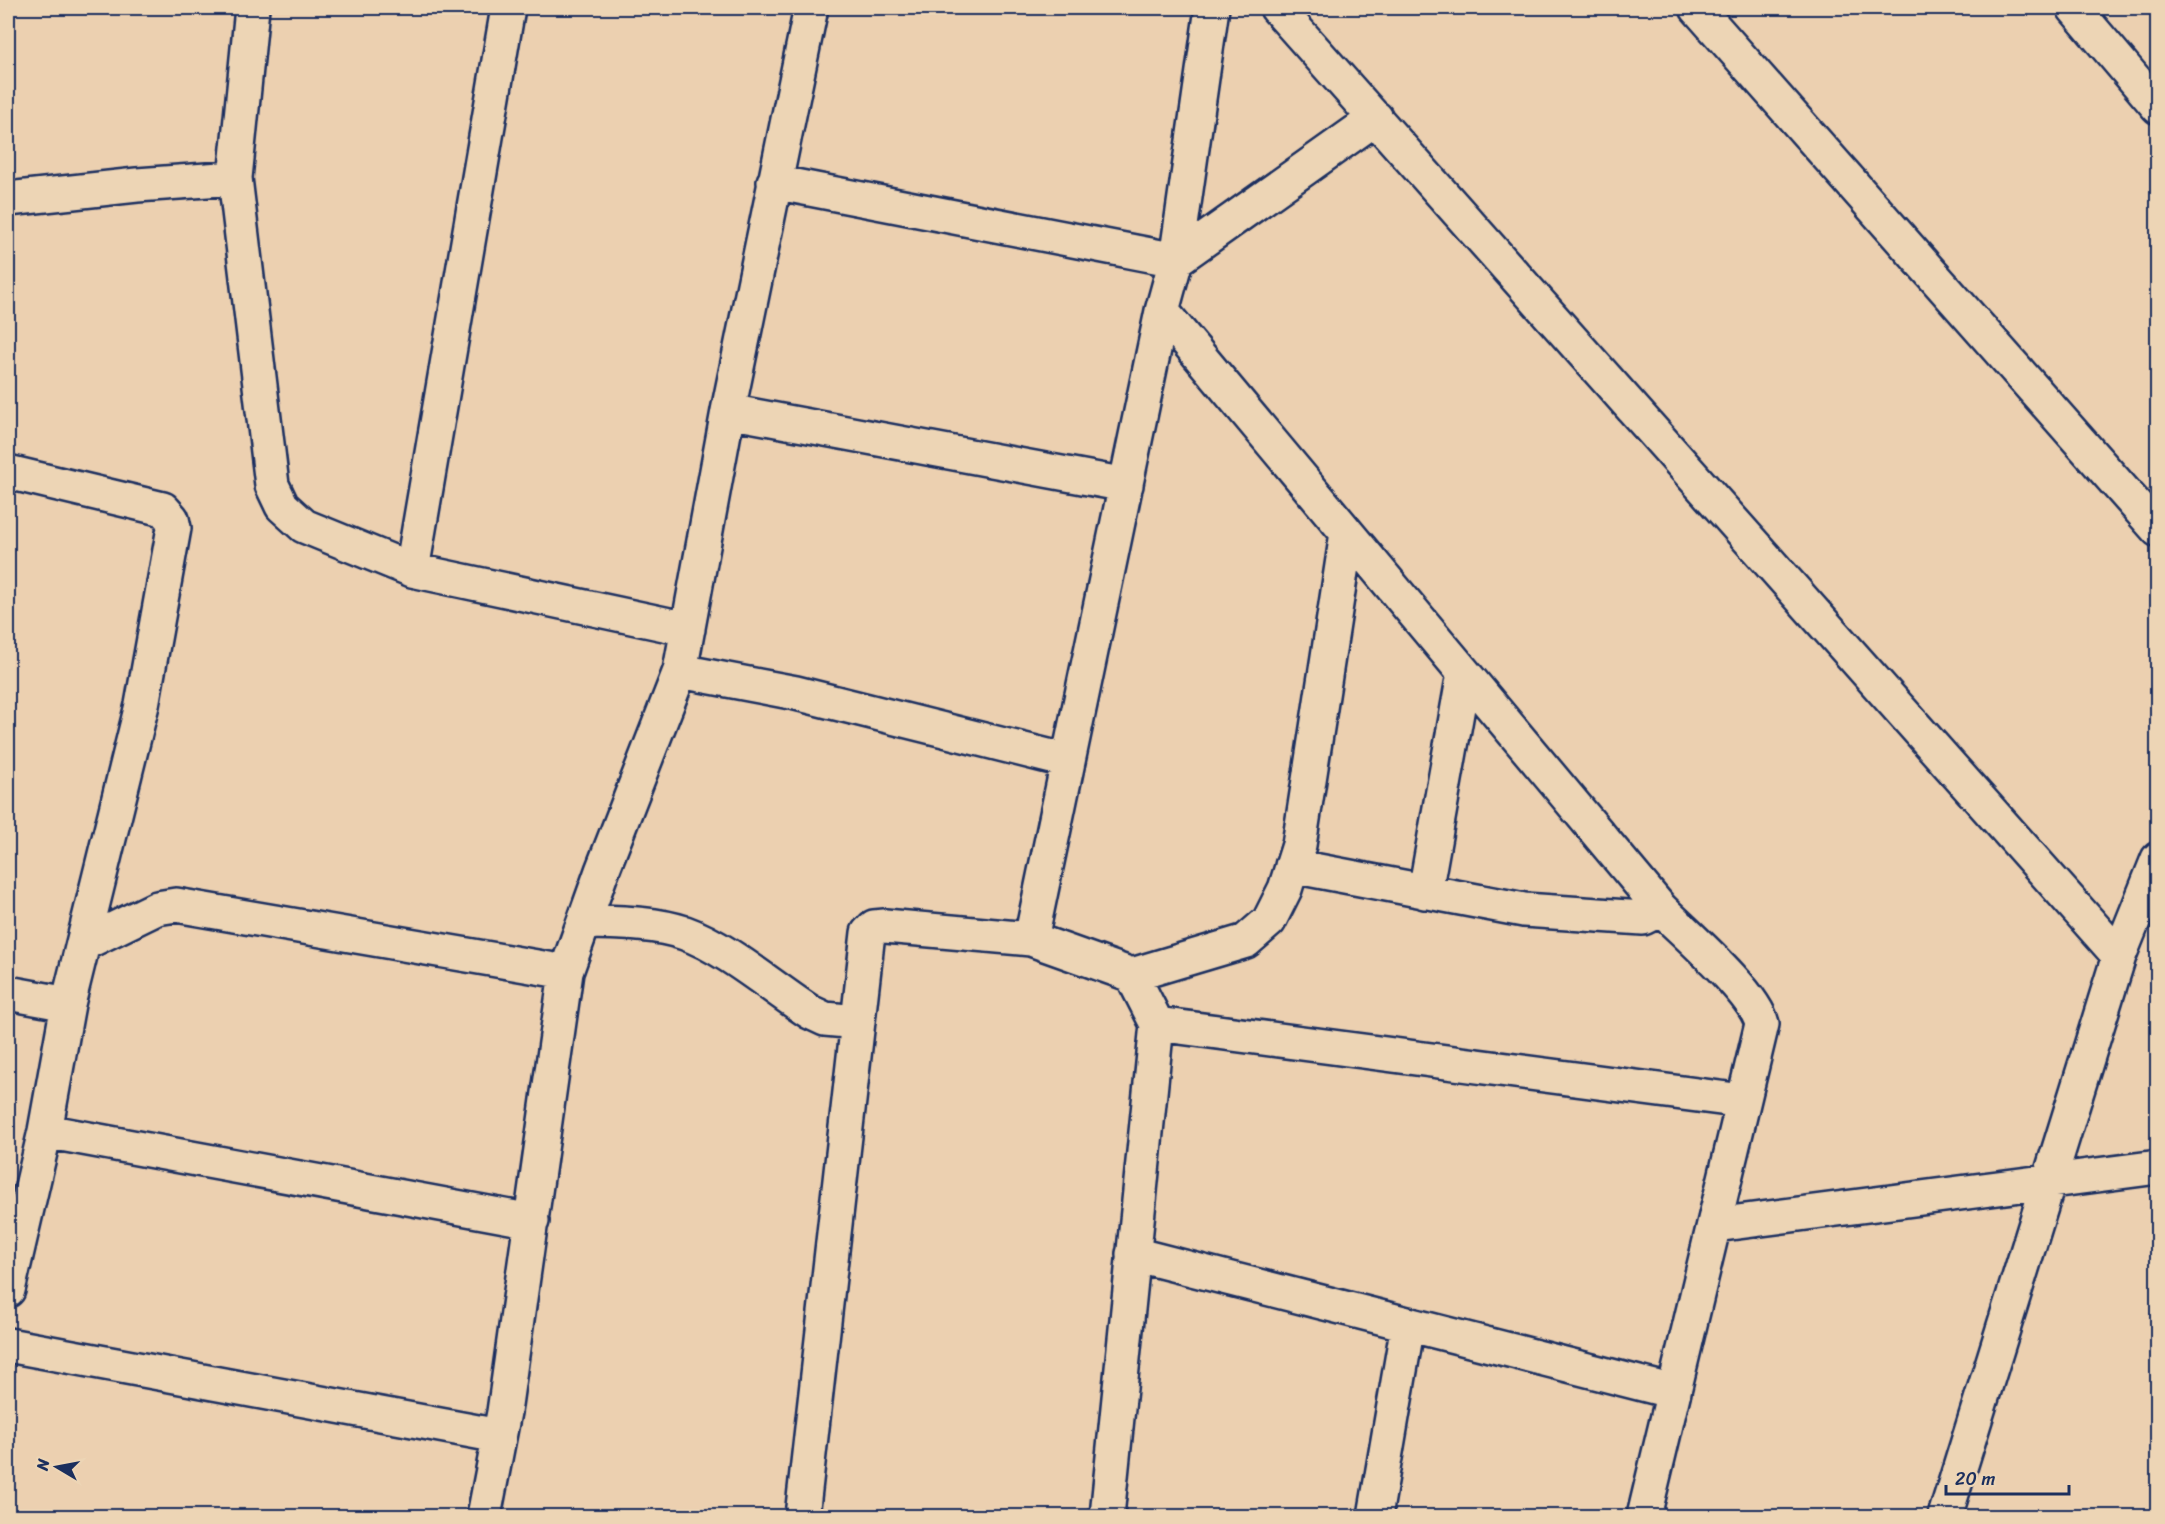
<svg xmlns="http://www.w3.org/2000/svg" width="2165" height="1524" font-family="Sriracha,sans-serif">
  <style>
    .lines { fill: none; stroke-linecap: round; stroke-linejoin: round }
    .minor-casing { stroke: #1b2f5e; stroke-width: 38 }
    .minor { stroke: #edd5b5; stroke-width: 33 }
  </style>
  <rect width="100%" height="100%" fill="#ecd0b0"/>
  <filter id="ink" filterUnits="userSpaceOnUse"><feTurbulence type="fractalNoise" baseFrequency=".0167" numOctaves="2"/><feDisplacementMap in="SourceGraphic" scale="12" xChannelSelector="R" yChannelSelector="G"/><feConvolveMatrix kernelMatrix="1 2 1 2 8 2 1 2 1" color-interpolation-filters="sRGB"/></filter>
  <g filter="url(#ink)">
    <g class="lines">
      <g class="minor-casing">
        <path id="minor" d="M 252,8 L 235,178 L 272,485 L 282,506 L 304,526 L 412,570 L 688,629
          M 1277,8 L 2119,956
          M 1697,8 L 2158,530
          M 2074,8 L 2158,107
          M 774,182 L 1176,260 L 1376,118
          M 8,199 L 137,185 L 235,178
          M 1162,311 L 1661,909 C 1686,934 1755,993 1762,1024 L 1644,1516
          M 728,411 L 1126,485
          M 8,472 L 163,509 L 172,519 L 174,528 L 142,705 L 68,1004 L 45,1131 L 8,1290
          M 412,570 L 508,8
          M 680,671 L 796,693 L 1068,761
          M 1292,866 L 1524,910 L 1643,918 L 1661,909
          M 1425,892 L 1464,673
          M 584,922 C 617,923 652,922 685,933 C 725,947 773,988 810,1012 L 825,1019 L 858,1022
          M 1031,939 L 1162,311 L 1176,260 L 1212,8
          M 83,944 L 157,908 L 176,905 L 566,972
          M 8,993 L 68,1004
          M 1157,1024 L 1743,1101
          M 45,1131 L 532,1221
          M 1715,1225 L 2158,1167
          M 1133,1254 L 1674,1392
          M 8,1345 L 499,1436
          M 484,1516 L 504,1412 L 566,972 L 602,871 L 680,671 L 728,411 L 811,8
          M 802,1516 L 868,933 L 874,927 L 885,926 L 1031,939 L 1132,975 L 1246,941 L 1269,921 L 1285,889 L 1299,845 L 1347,533
          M 1107,1516 L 1157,1024 L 1132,975
          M 1375,1516 L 1408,1324
          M 1945,1516 L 2119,956 L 2158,859"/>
      </g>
      <use href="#minor" class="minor"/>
    </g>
  </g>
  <rect width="2165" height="1524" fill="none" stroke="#edd5b5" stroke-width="30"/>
  <rect x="15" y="15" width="2135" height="1494" fill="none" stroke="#1b2f5e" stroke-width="2" filter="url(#ink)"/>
  <g transform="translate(57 1467) rotate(280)" stroke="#edd5b5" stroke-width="4.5" paint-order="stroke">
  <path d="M0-4.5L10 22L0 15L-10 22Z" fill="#1b2f5e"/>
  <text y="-9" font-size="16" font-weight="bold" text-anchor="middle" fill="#1b2f5e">N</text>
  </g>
  <path d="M1946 1485v9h123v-9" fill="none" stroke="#1b2f5e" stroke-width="3"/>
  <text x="1955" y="1485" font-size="18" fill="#1b2f5e" stroke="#edd5b5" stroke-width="4.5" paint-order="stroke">20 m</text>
</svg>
